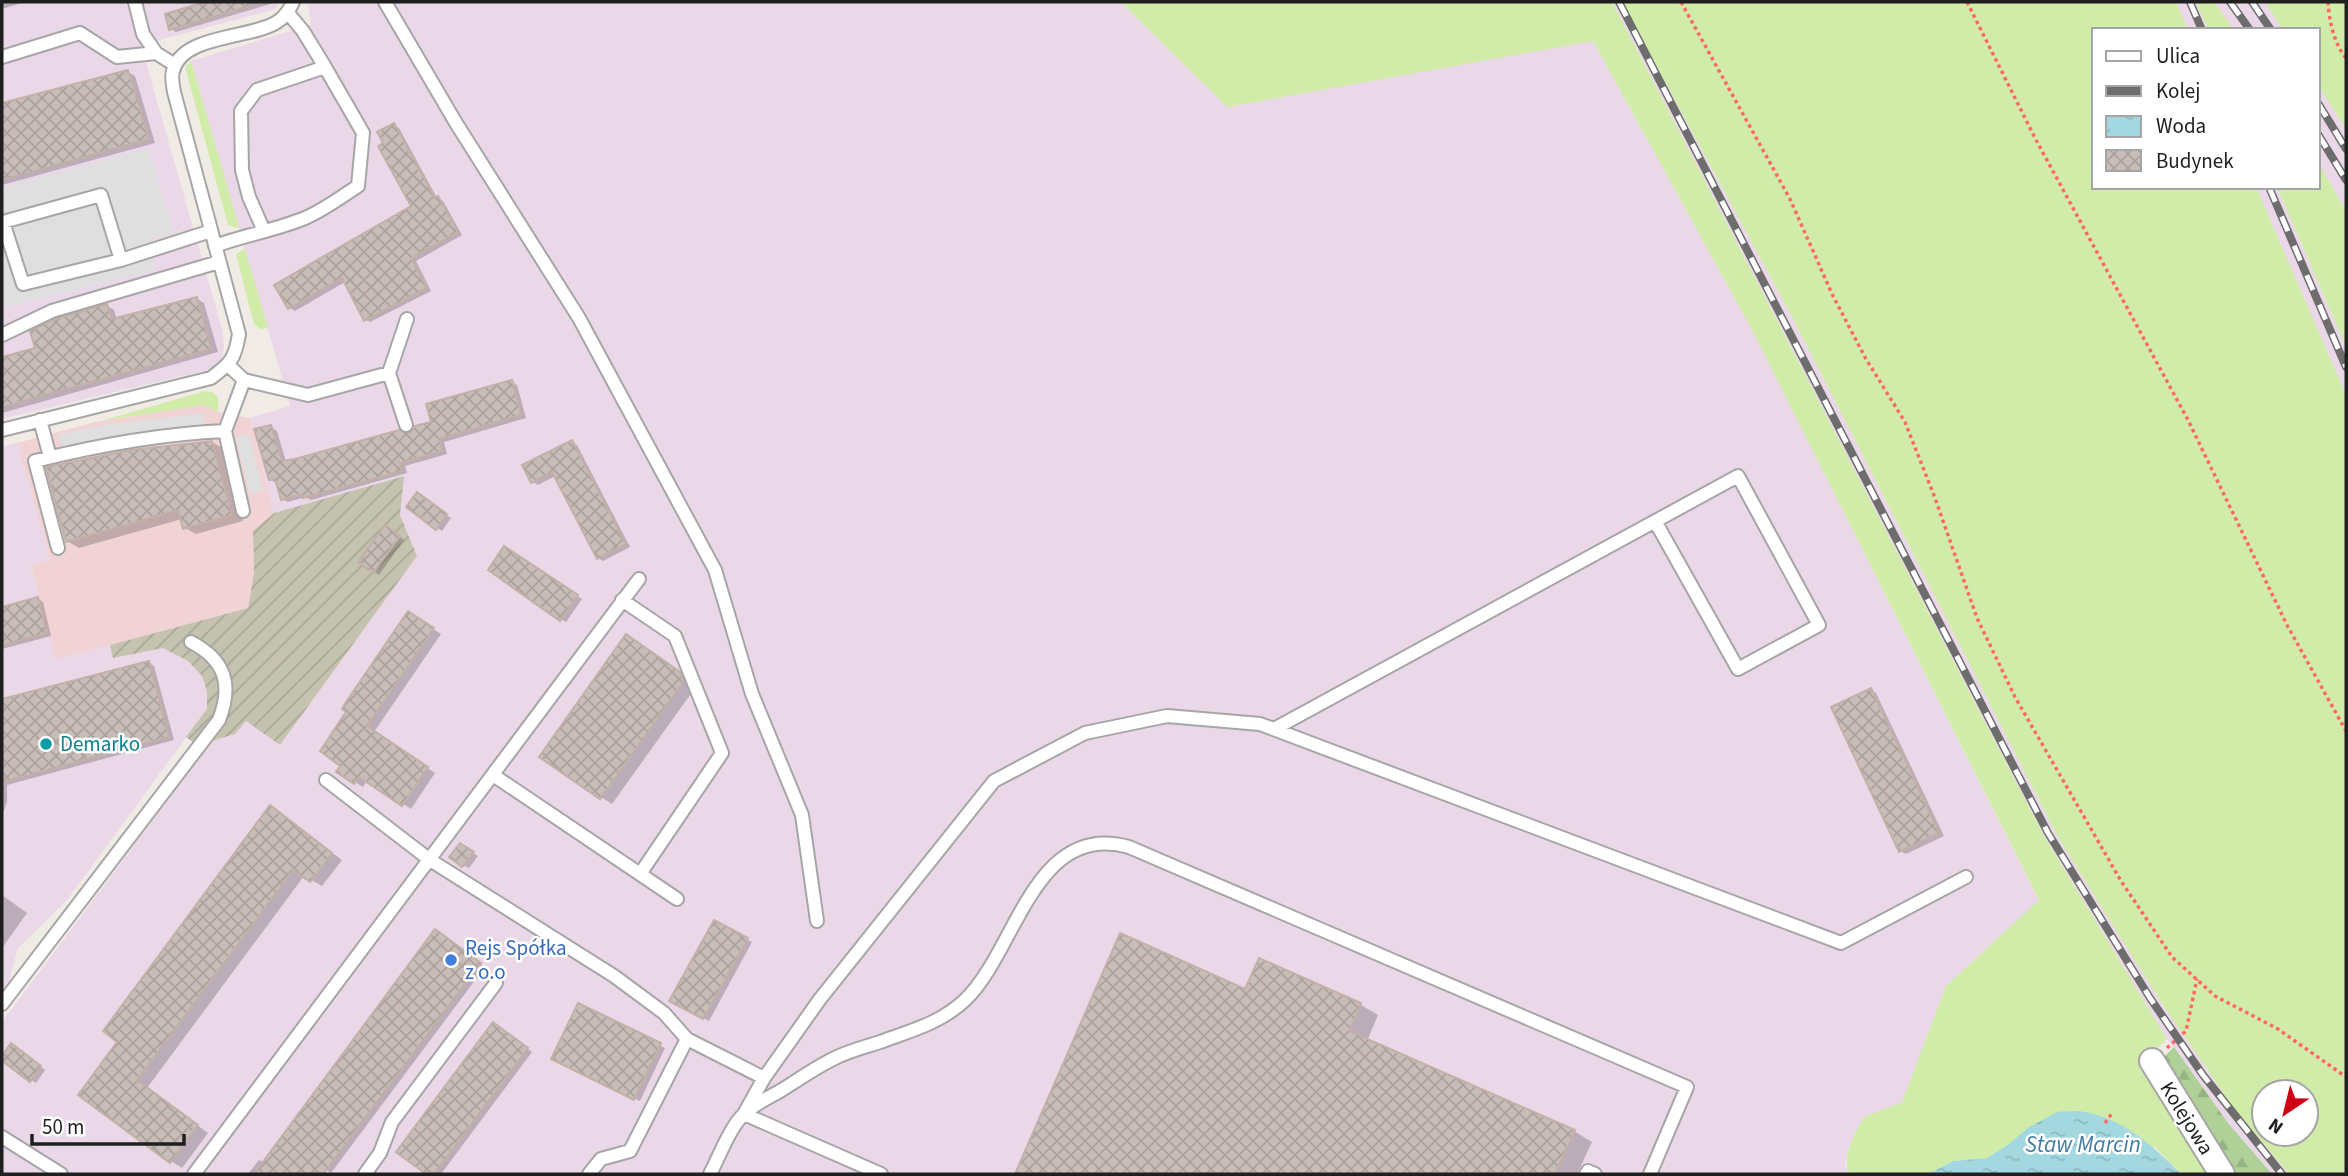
<svg xmlns="http://www.w3.org/2000/svg" width="2348" height="1176" font-family="'Source Sans 3',sans-serif">
  <style>
    .commercial { fill: #f2d3d5 }
    .industrial { fill: #ead7e8 }
    .construction { fill: url(#construction-furrows) }
    .grass { fill: #d1eca9; fill-rule: evenodd }
    .forest { fill: url(#forest-firs) }
    .parking { fill: #dfdfdf }
    .water { fill: url(#water-ripples) }
    .shadow { fill: #0003 }
    .building { fill: url(#building-cross-hatch); stroke: #c3b0a6; stroke-width: 2 }
    .lines { fill: none; stroke-linecap: round; stroke-linejoin: round }
    .service-casing { stroke: #a6a6a6; stroke-width: 16 }
    .minor-casing { stroke: #a6a6a6; stroke-width: 28 }
    .path { stroke: #ff6767; stroke-width: 3.5; stroke-dasharray: 3.5 3.5; stroke-linecap: butt }
    .service { stroke: #fff; stroke-width: 12 }
    .minor { stroke: #fff; stroke-width: 24 }
    .rail-casing { stroke: #6d6d6d; stroke-width: 8 }
    .rail { stroke: #fff; stroke-width: 5; stroke-dasharray: 16; stroke-linecap: butt }
    .culture-dot { fill: #0f9aa8; stroke: #fff; stroke-width: 2.5 }
    .shop-dot { fill: #3f7fe0; stroke: #fff; stroke-width: 2.5 }
    .labels { text-anchor: middle; stroke-width: 5; stroke-linejoin: round; paint-order: stroke }
    .culture-label { font-size: 21px; fill: #0d838f; stroke: #fff; text-anchor: start }
    .shop-label { font-size: 21px; fill: #366cbe; stroke: #fff; text-anchor: start }
    .street-label { font-size: 21px; fill: #1f1f1f; stroke: #fff }
    .water-label { font-size: 23px; font-style: italic; fill: #427ca3; stroke: #fff }
  </style>
  <defs>
    <pattern id="construction-furrows" width="10" height="10" patternUnits="userSpaceOnUse" patternTransform="scale(1.75)"><rect width="10" height="10" fill="#c5c3b0"/><path d="M-1 1l2-2M0 10L10 0M9 11l2-2" fill="none" stroke="#a9a797"/></pattern>
    <pattern id="forest-firs" width="22" height="20" patternUnits="userSpaceOnUse" patternTransform="scale(1.75)"><rect width="22" height="20" fill="#afd198"/><path d="M5 1l3.5 6h-7zM16 11l3.5 6h-7z" fill="#96b383"/></pattern>
    <pattern id="water-ripples" width="26" height="14" patternUnits="userSpaceOnUse" patternTransform="scale(1.75)"><rect width="26" height="14" fill="#a3d8e0"/><path d="M2 4q2-2 4 0t4 0M15 11q2-2 4 0t4 0" fill="none" stroke="#8cb9c0"/></pattern>
    <pattern id="building-cross-hatch" width="8" height="8" patternUnits="userSpaceOnUse" patternTransform="scale(1.75)"><rect width="8" height="8" fill="#c8bdb8"/><path d="M0 0l8 8M0 8l8-8" fill="none" stroke="#aba29e"/></pattern>
  </defs>
  <rect width="100%" height="100%" fill="#f0ebe5"/>
  <path class="commercial" d="M 203,405 L 218,412 L 250,418 L 274,513 L 253,531 L 254,573 L 248,608 L 55,660 L 31,565 L 50,560 L 17,443 L 95,422 Z"/>
  <path class="industrial" d="M 2,2 L 278,2 L 276,9 L 141,45 L 222,329 L 224,346 L 222,357 L 217,365 L 207,370 L 2,419 Z
    M 308,2 L 1121,2 L 1228,107 L 1592,40 L 1751,328 L 2039,901 L 1946,986 L 1902,1103 L 1864,1117 L 1850,1143 L 1845,1164 L 1849,1174 L 2,1174 L 2,1022 L 212,741 L 235,734 L 246,720 L 280,745 L 417,556 L 400,515 L 403,476 L 274,513 L 250,418 L 290,406 L 191,61 L 311,25 Z
    M 1612,2 L 1622,2 L 1790,313 L 2059,839 L 2159,999 L 2235,1110 L 2289,1174 L 2272,1174 L 2228,1123 L 2167,1039 L 2044,836 Z
    M 2176,2 L 2196,2 L 2208,30 L 2188,30 Z
    M 2214,2 L 2265,2 L 2283,30 L 2234,30 Z
    M 2318,85 L 2346,129 L 2346,211 L 2318,162 Z
    M 2256,187 L 2277,187 L 2311,266 L 2346,347 L 2346,395 Z
    M 17,443 L 50,560 L 31,566 L 55,659 L 110,645 L 114,658 L 163,648 L 188,661 L 203,676 L 207,691 L 207,709 L 67,900 L 18,948 L 8,984 L 2,990 L 2,447 Z"/>
  <path class="construction" d="M 404,476 L 400,515 L 417,556 L 280,745 L 246,721 L 235,734 L 212,741 L 204,751 L 186,737 L 207,709 L 207,691 L 202,676 L 188,661 L 163,648 L 113,658 L 110,645 L 248,608 L 254,573 L 253,531 L 274,513 Z"/>
  <path class="grass" d="M 1121,2 L 1612,2 L 2044,836 L 2167,1039 L 2142,1063 L 2212,1174 L 2181,1174 L 2155,1147 L 2009,1144 L 1987,1158 L 1953,1161 L 1928,1174 L 1849,1174 C 1842,1154 1854,1135 1864,1117 L 1902,1102 L 1946,986 L 2039,900 L 1751,328 L 1593,41 L 1227,107 Z
    M 1622,2 L 2176,2 L 2188,30 L 2094,30 L 2094,187 L 2256,187 L 2346,395 L 2346,1174 L 2289,1174 L 2235,1110 L 2159,999 L 2059,839 L 1790,313 ZM 2264,1092 L 2306,1092 L 2306,1134 L 2264,1134 Z
    M 2196,2 L 2214,2 L 2234,30 L 2208,30 Z
    M 2265,2 L 2346,2 L 2346,129 L 2318,85 L 2318,30 L 2283,30 Z
    M 191,61 L 239,227 L 236,228 L 228,225 L 185,67 Z
    M 2318,162 L 2346,211 L 2346,347 L 2277,187 L 2318,187 Z
    M 245,249 L 268,328 L 260,329 L 254,324 L 236,254 Z
    M 205,391 L 212,392 L 218,397 L 218,412 L 203,405 L 101,421 Z"/>
  <path class="forest" d="M 2174,1047 L 2228,1123 L 2272,1174 L 2228,1174 L 2161,1060 Z"/>
  <path class="parking" d="M 148,148 L 174,234 L 148,241 L 156,270 L 5,307 L 2,295 L 2,188 Z
    M 203,413 L 204,426 L 106,439 L 63,449 L 58,435 L 103,425 Z
    M 249,434 L 263,491 L 250,494 L 236,437 Z"/>
  <path class="water" d="M 2057,1112 C 2066,1112 2076,1110 2085,1112 C 2124,1119 2154,1147 2181,1174 L 1928,1174 L 1953,1161 L 1987,1158 L 2009,1144 L 2029,1127 Z"/>
  <path class="shadow" d="M 2,2 L 25,2 L 2,9 Z
    M 211,2 L 277,2 L 176,32 L 171,29 L 167,15 Z
    M 128,72 L 135,76 L 155,143 L 2,185 L 2,105 Z
    M 393,125 L 399,128 L 437,198 L 443,201 L 462,235 L 416,261 L 431,291 L 370,322 L 365,319 L 345,282 L 295,311 L 290,308 L 277,285 L 413,206 L 386,143 Z
    M 197,299 L 204,303 L 218,352 L 2,413 L 2,359 L 37,349 L 107,306 L 114,310 L 117,320 Z
    M 511,381 L 517,385 L 526,418 L 444,442 L 447,454 L 405,466 L 407,473 L 311,500 L 305,497 L 288,502 L 282,499 L 276,483 L 270,479 L 271,427 L 277,431 L 286,462 L 410,435 Z
    M 212,442 L 224,449 L 243,521 L 196,534 L 185,528 L 182,519 L 79,548 L 67,541 Z
    M 572,442 L 577,445 L 630,547 L 603,561 L 598,558 L 555,476 L 538,485 L 533,482 Z
    M 422,497 L 451,518 L 442,531 L 437,528 Z
    M 391,530 L 404,540 L 379,575 L 360,562 Z
    M 504,549 L 582,599 L 566,622 L 561,619 Z
    M 38,599 L 43,602 L 51,636 L 2,649 L 2,609 Z
    M 416,618 L 441,634 L 374,732 L 435,773 L 411,809 L 367,780 L 363,787 L 338,771 Z
    M 638,643 L 692,681 L 695,688 L 612,804 L 601,797 Z
    M 148,662 L 154,666 L 174,740 L 7,785 L 7,802 L 2,816 L 2,701 Z
    M 1871,690 L 1876,693 L 1944,836 L 1906,854 L 1900,851 Z
    M 271,808 L 342,860 L 322,886 L 304,876 L 147,1088 L 208,1133 L 182,1168 L 171,1161 L 120,1041 Z
    M 461,846 L 478,856 L 469,868 L 463,865 Z
    M 2,895 L 27,913 L 2,948 Z
    M 715,922 L 752,942 L 709,1021 L 672,1000 Z
    M 441,934 L 485,967 L 331,1173 L 311,1159 L 300,1174 L 248,1174 L 259,1160 L 264,1163 Z
    M 1121,936 L 1246,991 L 1260,960 L 1361,1005 L 1378,1015 L 1367,1041 L 1574,1131 L 1592,1142 L 1577,1174 L 1016,1174 Z
    M 579,1006 L 665,1048 L 640,1101 L 559,1061 Z
    M 498,1027 L 532,1052 L 441,1174 L 429,1174 L 398,1152 Z
    M 11,1045 L 45,1070 L 36,1083 L 2,1059 Z"/>
  <path class="building" d="M 205,2 L 250,2 L 250,6 L 169,30 L 165,14 Z
    M 128,70 L 149,139 L 2,180 L 2,103 Z
    M 394,123 L 435,198 L 438,196 L 458,232 L 411,258 L 427,288 L 364,321 L 342,278 L 288,309 L 274,285 L 411,206 L 378,146 L 383,143 L 377,132 Z
    M 197,297 L 211,349 L 2,407 L 2,357 L 35,348 L 30,331 L 55,319 L 107,304 L 112,319 Z
    M 512,380 L 521,415 L 439,439 L 442,451 L 400,463 L 402,471 L 303,498 L 302,494 L 281,500 L 275,479 L 269,480 L 254,429 L 271,425 L 282,461 L 295,459 L 392,432 L 399,430 L 409,433 L 415,426 L 431,422 L 426,404 Z
    M 572,440 L 626,544 L 597,559 L 552,472 L 531,483 L 522,465 Z
    M 212,441 L 232,515 L 183,529 L 178,510 L 66,542 L 46,467 L 131,450 Z
    M 417,492 L 447,514 L 436,530 L 406,507 Z
    M 385,525 L 400,536 L 373,573 L 358,562 Z
    M 504,546 L 578,595 L 560,621 L 488,570 Z
    M 38,597 L 47,633 L 2,645 L 2,607 Z
    M 408,611 L 434,628 L 367,726 L 428,767 L 402,806 L 359,777 L 354,784 L 336,772 L 340,766 L 320,751 L 346,712 L 342,709 L 346,702 Z
    M 626,634 L 680,672 L 684,681 L 600,799 L 539,757 Z
    M 149,661 L 169,737 L 2,782 L 2,699 Z
    M 1871,688 L 1939,833 L 1899,852 L 1831,707 Z
    M 270,805 L 332,853 L 310,882 L 293,870 L 137,1080 L 198,1125 L 170,1163 L 78,1095 L 117,1042 L 103,1031 Z
    M 460,843 L 474,852 L 462,867 L 449,857 Z
    M 714,920 L 748,938 L 703,1019 L 669,1001 Z
    M 435,929 L 481,963 L 450,1004 L 323,1174 L 254,1174 Z
    M 1120,933 L 1245,989 L 1259,958 L 1361,1003 L 1349,1031 L 1575,1130 L 1555,1174 L 1015,1174 Z
    M 578,1003 L 661,1043 L 634,1100 L 551,1059 Z
    M 493,1022 L 528,1048 L 434,1174 L 426,1174 L 396,1152 Z
    M 11,1043 L 41,1066 L 30,1082 L 2,1061 L 2,1056 Z"/>
  <g class="lines">
    <g class="service-casing">
      <path id="service" d="M 135,2 L 143,34 L 156,53 L 175,65
        M 385,2 L 456,123 L 579,318 L 715,570 L 752,694 L 802,815 L 817,921
        M 288,13 L 303,31 L 325,67
        M 2,57 L 80,33 L 117,57 L 156,53
        M 215,246 C 245,235 276,230 305,218 C 324,210 341,197 358,186 L 363,133 L 325,67 L 257,90 L 241,111 L 242,170 L 249,197 L 264,231
        M 121,260 L 101,195 L 3,222 L 23,284 L 121,260 L 211,231
        M 2,335 L 52,311 L 219,262
        M 228,365 L 244,380 L 308,395 L 389,373
        M 40,420 L 50,457
        M 406,425 L 389,373 L 407,319
        M 2,430 L 211,378 C 231,363 235,359 239,334 L 174,92 C 173,86 171,77 173,71 C 182,34 251,39 277,22 C 285,17 289,11 293,2
        M 225,431 L 243,511
        M 58,548 L 35,461 C 99,445 159,434 225,431 L 244,380
        M 622,600 L 675,636 L 722,753 L 640,874
        M 1274,729 L 1738,476 L 1819,625 L 1738,669 L 1655,521
        M 493,775 L 677,899
        M 326,780 L 430,860 L 614,976 L 664,1013 L 687,1039 L 630,1151 L 601,1159 L 589,1174
        M 2,1004 L 219,720 C 233,684 225,660 191,642
        M 687,1039 L 764,1078
        M 2,1137 L 61,1174
        M 194,1174 L 639,579
        M 365,1174 L 380,1153 L 392,1122 L 496,983
        M 710,1174 C 719,1157 730,1127 744,1114 C 753,1105 768,1098 780,1091 C 798,1080 816,1067 835,1058 C 849,1051 865,1047 880,1042 C 910,1031 941,1023 965,1000 C 1016,952 1034,820 1129,847 L 1687,1087 L 1650,1174
        M 881,1174 L 744,1114 L 764,1078 L 820,999 L 994,781 L 1085,733 L 1167,716 L 1260,724 L 1841,943 L 1966,877
        M 1586,1174 L 1588,1171 L 1595,1174"/>
    </g>
    <g class="minor-casing">
      <path id="minor" d="M 2152,1061 L 2222,1174"/>
    </g>
    <path class="path" d="M 1681,2 L 1790,199 L 1833,296 L 1866,359 L 1905,422 L 1935,498 L 1977,618 L 2015,697 L 2121,881 L 2172,957 L 2215,996 L 2278,1029 L 2346,1077
      M 1967,2 L 2035,138 L 2188,420 L 2287,625 L 2346,731
      M 2328,2 C 2329,20 2334,44 2346,58
      M 2167,1048 L 2186,1031 L 2197,979
      M 2105,1123 L 2113,1112"/>
    <use href="#service" class="service"/>
    <use href="#minor" class="minor"/>
    <g class="rail-casing">
      <path id="rail" d="M 1619,2 L 2048,833 L 2150,998 L 2203,1075 L 2282,1174
        M 2190,2 L 2202,30
        M 2230,2 L 2250,30
        M 2252,2 L 2271,30
        M 2318,103 L 2346,149
        M 2318,134 L 2346,180
        M 2269,187 L 2346,367"/>
    </g>
    <use href="#rail" class="rail"/>
  </g>
  <circle class="culture-dot" cx="46" cy="744" r="7"/>
  <circle class="shop-dot" cx="451" cy="960" r="7"/>
  <g class="labels">
    <g class="culture-label">
      <text x="60" y="751">Demarko</text>
    </g>
    <g class="shop-label">
      <text x="465" y="955">Rejs Spółka<tspan x="465" dy="24">z o.o</tspan></text>
    </g>
    <g class="street-label">
      <text transform="translate(2187 1118) rotate(58)" y="7">Kolejowa</text>
    </g>
    <g class="water-label">
      <text x="2083" y="1152">Staw Marcin</text>
    </g>
  </g>
  <rect width="2348" height="1176" fill="none" stroke="#1f1f1f" stroke-width="7"/>
  <rect x="2092" y="28" width="228" height="161" fill="#ffffff" stroke="#a5a5a5" stroke-width="2"/>
  <rect x="2106" y="51" width="35" height="10" fill="#ffffff" stroke="#a5a5a5" stroke-width="2"/>
  <text x="2156" y="63" font-size="21" fill="#1f1f1f">Ulica</text>
  <rect x="2106" y="86" width="35" height="10" fill="#6d6d6d" stroke="#a5a5a5" stroke-width="2"/>
  <text x="2156" y="98" font-size="21" fill="#1f1f1f">Kolej</text>
  <rect x="2106" y="116" width="35" height="21" fill="url(#water-ripples)" stroke="#a5a5a5" stroke-width="2"/>
  <text x="2156" y="133" font-size="21" fill="#1f1f1f">Woda</text>
  <rect x="2106" y="150" width="35" height="21" fill="url(#building-cross-hatch)" stroke="#a5a5a5" stroke-width="2"/>
  <text x="2156" y="168" font-size="21" fill="#1f1f1f">Budynek</text>
  <g transform="translate(2285 1113) rotate(215)"><circle r="33" fill="#ffffff" stroke="#a5a5a5" stroke-width="2"/>
  <path d="M0-5L12 26L0 18L-12 26Z" fill="#ce0015"/>
  <text y="-10" font-size="19" font-weight="bold" text-anchor="middle" fill="#1f1f1f">N</text>
  </g>
  <path d="M32 1134v10h152v-10" fill="none" stroke="#1f1f1f" stroke-width="3.5"/>
  <text x="42" y="1134" font-size="21" fill="#1f1f1f" stroke="#ffffff" stroke-width="5" paint-order="stroke">50 m</text>
</svg>
